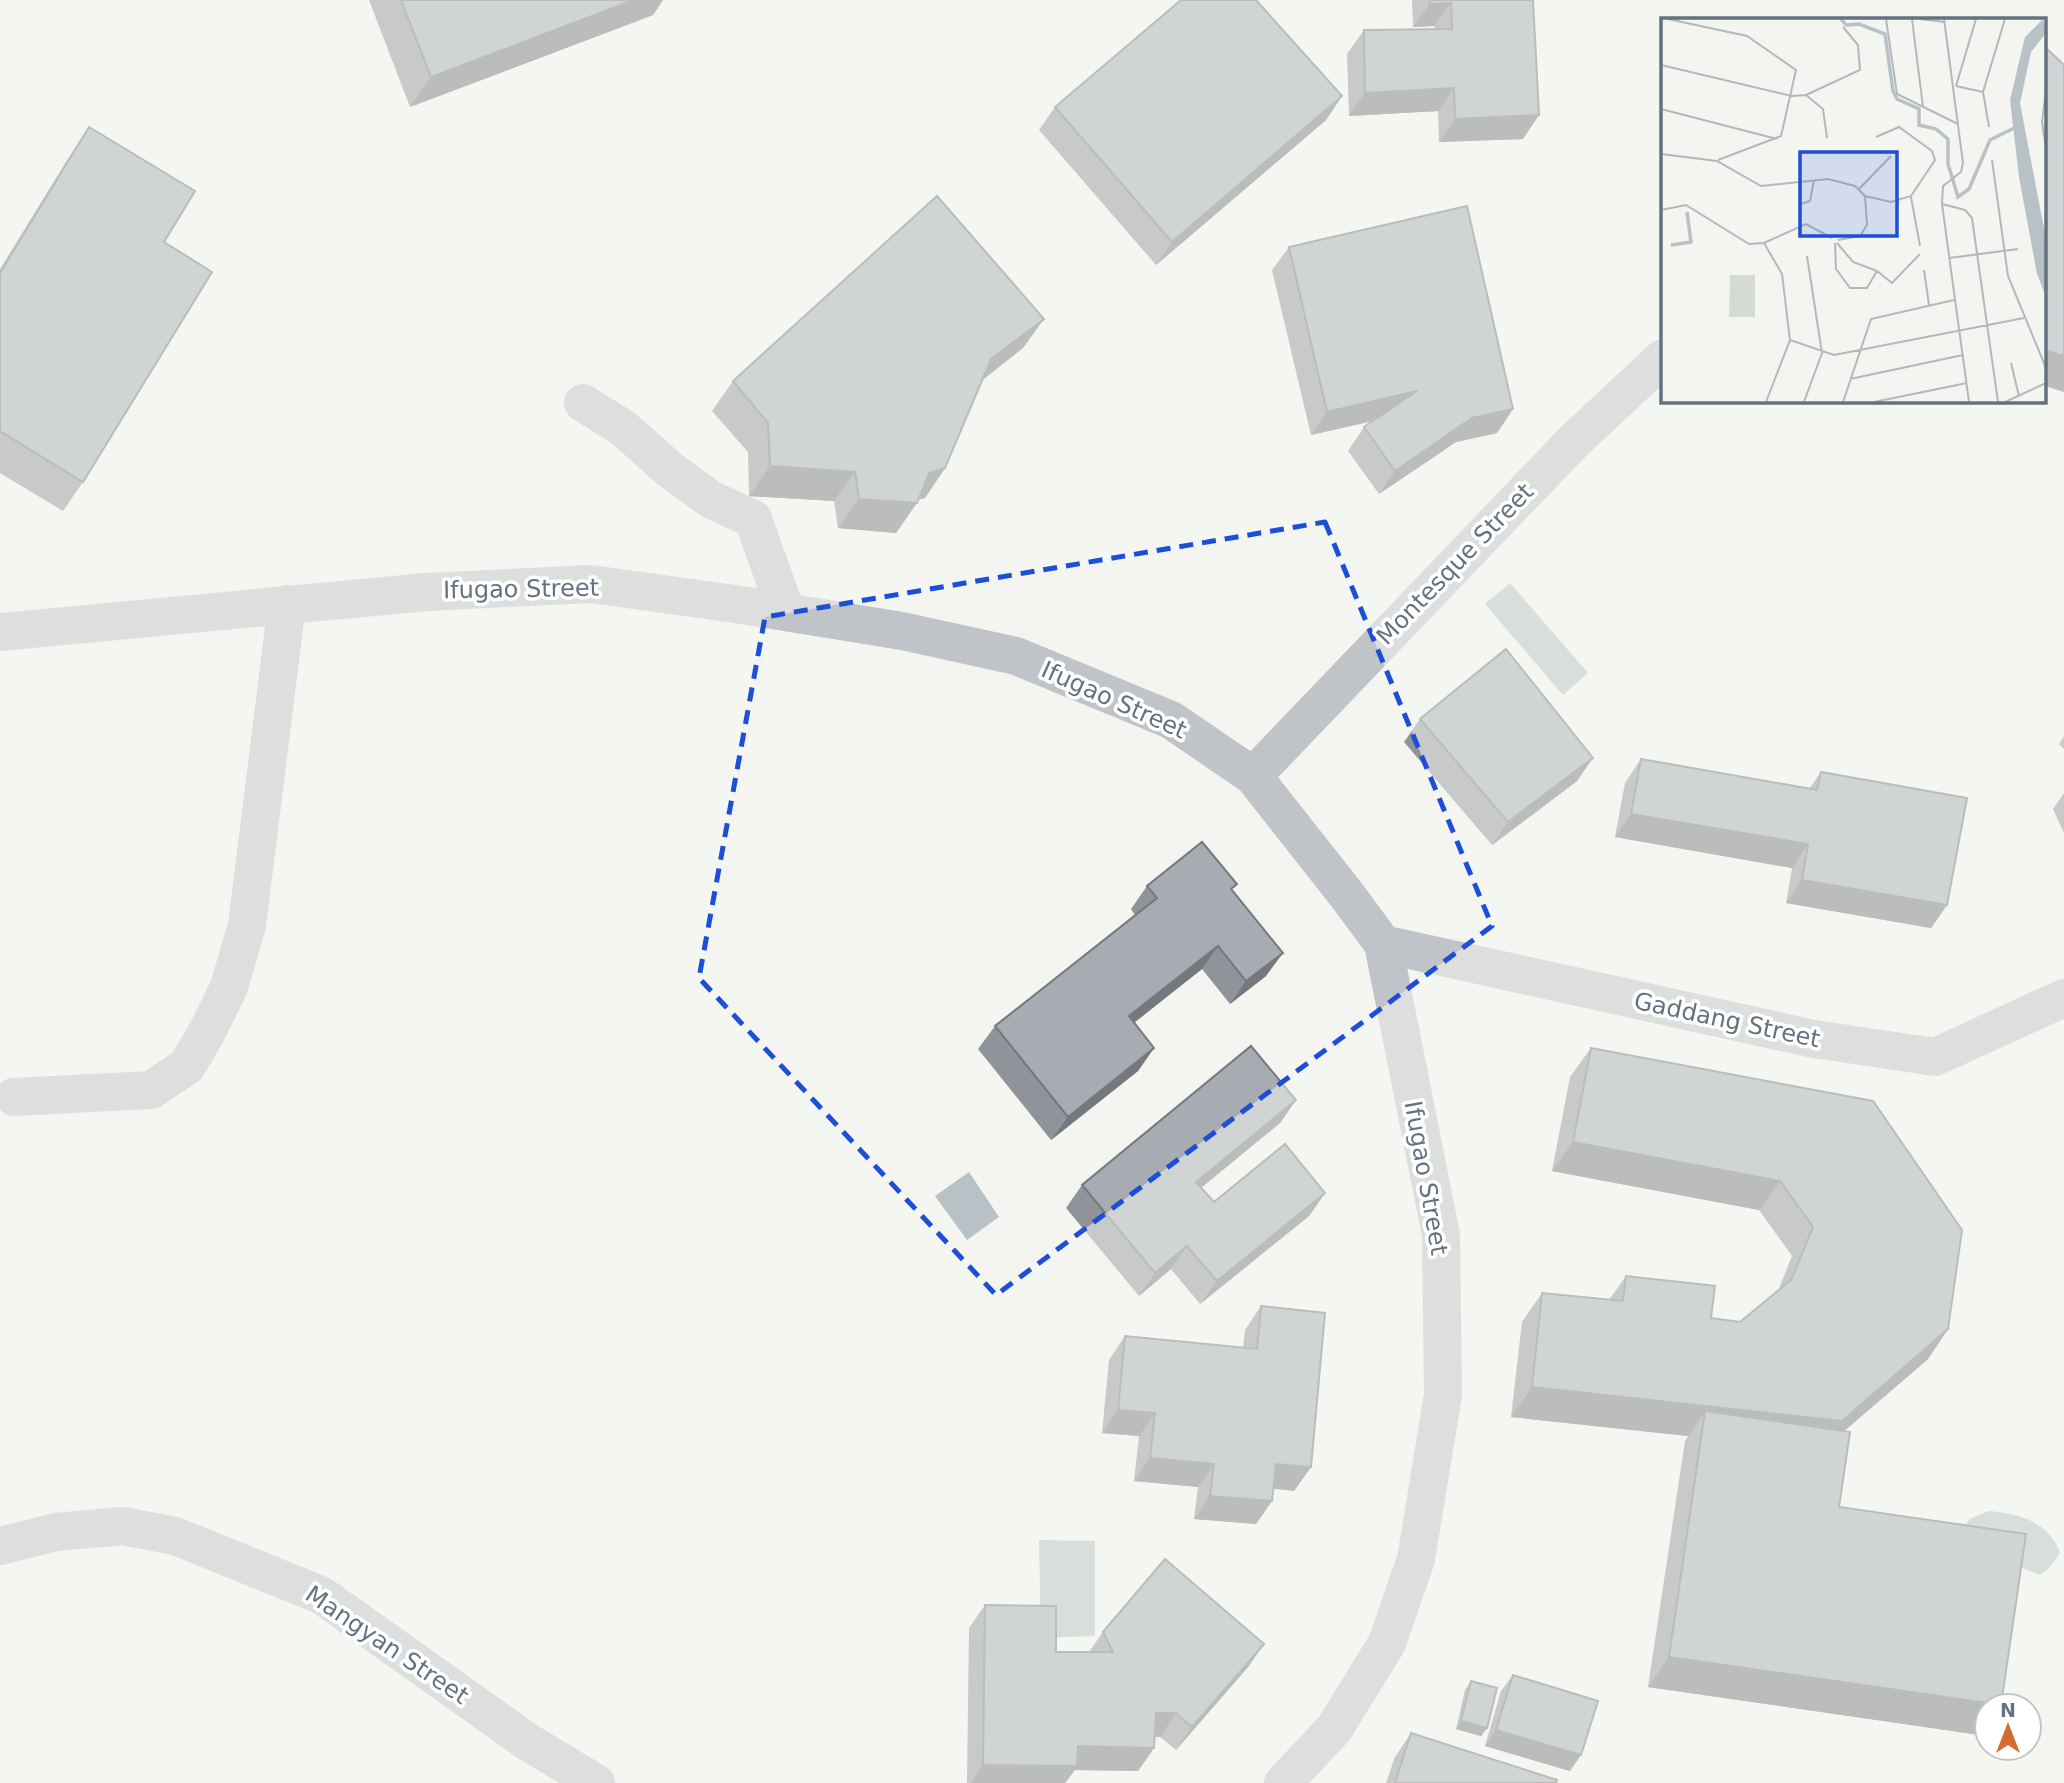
<svg xmlns="http://www.w3.org/2000/svg" width="2064" height="1783" font-family="'DejaVu Sans',sans-serif">
  <style>
    .water { fill: #b8c1c6 }
    .lines { fill: none; stroke-linecap: round; stroke-linejoin: round }
    .minor { stroke: #c0c3c7; stroke-width: 38 }
    .wall { fill: #90949a }
    .shaded-wall { fill: #75787d }
    .building { fill: #a7acb3; stroke: #75787d; stroke-width: 2 }
    .marked { fill: none; stroke: #1d4ed8; stroke-width: 5; stroke-dasharray: 14 9; stroke-linejoin: round }
    .labels { text-anchor: middle; stroke-width: 7; stroke-linejoin: round; paint-order: stroke }
    .street-label { font-size: 24px; fill: #667180; stroke: #fff }
    .inset-river { fill: none; stroke: #b8c1c6; stroke-width: 3.5 }
    .inset-road { fill: none; stroke: #b2b8bd; stroke-width: 2 }
    .view { fill: #1d4ed8; fill-opacity: 0.15; stroke: #1d4ed8; stroke-width: 3.5 }
    .inset-edge { fill: none; stroke: #667180; stroke-width: 3.5 }
  </style>
  <rect width="100%" height="100%" fill="#f4f5f1"/>
  <path class="water" d="M 1510,583 L 1588,673 L 1563,695 L 1485,604 Z
    M 969,1172 L 999,1217 L 967,1240 L 935,1196 Z
    M 1988,1511 C 2018,1513 2050,1522 2060,1553 L 2049,1568 L 2040,1575 L 2012,1564 L 1961,1530 L 1970,1519 Z
    M 1039,1540 L 1095,1541 L 1095,1636 L 1041,1638 Z"/>
  <g class="lines">
    <path class="minor" d="M 583,403 L 623,428 L 668,468 L 710,499 L 753,519 L 786,612
      M 0,632 L 427,592 L 591,584 L 735,604 L 902,631 L 1016,656 L 1171,720 L 1253,776 L 1346,894 L 1383,944 L 1441,1235 L 1443,1395 L 1416,1559 L 1387,1643 L 1334,1729 L 1283,1783
      M 1253,776 L 1573,442 L 1663,358
      M 1383,944 L 1814,1039 L 1935,1057 L 2064,998
      M 14,1097 L 151,1090 L 187,1066 L 207,1032 L 229,987 L 247,925 L 287,604
      M 0,1546 L 56,1532 L 123,1526 L 175,1536 L 321,1595 L 528,1742 L 596,1783"/>
  </g>
  <path class="wall" d="M 369,0 L 663,0 L 653,15 L 410,107 Z
    M 1412,0 L 1533,0 L 1523,139 L 1439,142 L 1438,111 L 1349,116 L 1347,54 L 1364,30 L 1435,30 L 1434,26 L 1413,27 Z
    M 1342,96 L 1326,120 L 1156,265 L 1039,130 L 1055,107 Z
    M 89,127 L 164,242 L 83,482 L 63,511 L 0,473 L 0,269 L 69,157 Z
    M 1289,247 L 1513,409 L 1497,433 L 1456,442 L 1379,494 L 1348,451 L 1364,427 L 1374,421 L 1311,435 L 1272,270 Z
    M 1023,348 L 983,380 L 945,468 L 925,498 L 919,499 L 896,533 L 838,528 L 834,501 L 749,496 L 748,452 L 712,411 L 733,381 Z
    M 1420,719 L 1577,781 L 1492,845 L 1404,742 Z
    M 2064,736 L 2064,749 L 2059,744 Z
    M 1641,759 L 1809,789 L 1821,772 L 1947,905 L 1931,928 L 1786,903 L 1792,868 L 1615,837 L 1625,783 Z
    M 2064,793 L 2064,833 L 2053,809 Z
    M 1147,886 L 1232,891 L 1266,976 L 1230,1004 L 1202,969 L 1134,1023 L 1154,1048 L 1138,1071 L 1051,1140 L 978,1049 L 995,1026 L 1135,915 L 1131,909 Z
    M 1591,1048 L 1873,1101 L 1948,1329 L 1928,1359 L 1844,1431 L 1839,1507 L 2001,1705 L 1987,1706 L 1987,1725 L 1980,1735 L 1648,1687 L 1685,1441 L 1688,1436 L 1511,1417 L 1522,1322 L 1542,1293 L 1609,1300 L 1626,1276 L 1711,1318 L 1740,1322 L 1778,1291 L 1792,1256 L 1759,1210 L 1552,1171 L 1570,1077 Z
    M 1296,1100 L 1280,1123 L 1201,1188 L 1214,1202 L 1325,1193 L 1309,1216 L 1200,1304 L 1171,1269 L 1139,1296 L 1066,1208 L 1082,1185 Z
    M 1261,1306 L 1311,1467 L 1294,1491 L 1273,1488 L 1272,1501 L 1256,1524 L 1194,1519 L 1198,1487 L 1134,1481 L 1139,1436 L 1102,1433 L 1109,1360 L 1125,1336 L 1243,1348 L 1245,1330 Z
    M 985,1605 L 1056,1652 L 1089,1652 L 1103,1632 L 1264,1644 L 1248,1667 L 1176,1750 L 1160,1737 L 1155,1736 L 1154,1748 L 1138,1771 L 1075,1770 L 1065,1783 L 967,1783 L 969,1628 Z
    M 1513,1675 L 1570,1771 L 1485,1746 L 1501,1691 Z
    M 1471,1681 L 1487,1728 L 1481,1736 L 1456,1729 L 1465,1690 Z
    M 1411,1733 L 1556,1783 L 1386,1783 L 1395,1757 Z"/>
  <path class="shaded-wall" d="M 634,0 L 663,0 L 653,15 L 410,107 L 431,77 Z
    M 1451,3 L 1434,26 L 1413,27 L 1430,4 Z
    M 1454,88 L 1438,111 L 1349,116 L 1365,93 Z
    M 1342,96 L 1326,120 L 1156,265 L 1172,242 Z
    M 1539,115 L 1523,139 L 1439,142 L 1455,119 Z
    M 1044,319 L 1023,348 L 970,389 L 991,359 Z
    M 2045,350 L 2064,356 L 2064,392 L 2045,386 Z
    M 1417,391 L 1401,414 L 1311,435 L 1327,412 Z
    M 1513,409 L 1497,433 L 1456,442 L 1379,494 L 1395,471 L 1472,418 Z
    M 770,466 L 855,472 L 834,501 L 749,496 Z
    M 945,468 L 925,498 L 908,502 L 929,473 Z
    M 859,499 L 917,503 L 896,533 L 838,528 Z
    M 1593,758 L 1577,781 L 1492,845 L 1508,822 Z
    M 1631,814 L 1808,844 L 1792,868 L 1615,837 Z
    M 1802,880 L 1947,905 L 1931,928 L 1786,903 Z
    M 1218,946 L 1202,969 L 1113,1039 L 1129,1016 Z
    M 1283,953 L 1266,976 L 1230,1004 L 1246,981 Z
    M 1154,1048 L 1138,1071 L 1051,1140 L 1068,1117 Z
    M 1296,1100 L 1280,1123 L 1180,1205 L 1196,1182 Z
    M 1573,1142 L 1780,1181 L 1759,1210 L 1552,1171 Z
    M 1325,1193 L 1309,1216 L 1200,1304 L 1217,1281 Z
    M 1187,1246 L 1171,1269 L 1139,1296 L 1155,1273 Z
    M 1948,1329 L 1928,1359 L 1821,1451 L 1705,1411 L 1688,1436 L 1511,1417 L 1532,1387 Z
    M 1118,1410 L 1155,1413 L 1139,1436 L 1102,1433 Z
    M 1150,1458 L 1214,1464 L 1198,1487 L 1134,1481 Z
    M 1276,1464 L 1311,1467 L 1294,1491 L 1259,1487 Z
    M 1210,1496 L 1272,1501 L 1256,1524 L 1194,1519 Z
    M 1264,1644 L 1248,1667 L 1176,1750 L 1192,1727 Z
    M 1669,1657 L 2001,1705 L 1987,1706 L 1987,1725 L 1980,1735 L 1648,1687 Z
    M 1156,1713 L 1176,1713 L 1160,1737 L 1139,1736 Z
    M 1461,1721 L 1487,1728 L 1481,1736 L 1456,1729 Z
    M 1496,1730 L 1581,1755 L 1570,1771 L 1485,1746 Z
    M 1078,1746 L 1154,1748 L 1138,1771 L 1075,1770 L 1065,1783 L 971,1783 L 983,1765 Z"/>
  <path class="building" d="M 401,0 L 634,0 L 431,77 Z
    M 1181,0 L 1256,0 L 1342,96 L 1172,242 L 1055,107 Z
    M 1429,0 L 1533,0 L 1539,115 L 1455,119 L 1454,88 L 1365,93 L 1364,30 L 1452,29 L 1451,3 L 1430,4 Z
    M 2045,47 L 2064,65 L 2064,356 L 2045,350 Z
    M 89,127 L 195,191 L 164,242 L 212,272 L 83,482 L 0,431 L 0,273 Z
    M 937,196 L 1044,319 L 991,359 L 945,468 L 929,473 L 917,503 L 859,499 L 855,472 L 770,466 L 768,423 L 733,381 Z
    M 1467,206 L 1513,409 L 1472,418 L 1395,471 L 1364,427 L 1417,391 L 1327,412 L 1289,247 Z
    M 1506,649 L 1593,758 L 1508,822 L 1420,719 Z
    M 1641,759 L 1817,790 L 1821,772 L 1967,798 L 1947,905 L 1802,880 L 1808,844 L 1631,814 Z
    M 1202,842 L 1237,884 L 1231,889 L 1283,953 L 1246,981 L 1218,946 L 1129,1016 L 1154,1048 L 1068,1117 L 995,1026 L 1157,898 L 1147,886 Z
    M 1251,1046 L 1296,1100 L 1196,1182 L 1214,1202 L 1285,1144 L 1325,1193 L 1217,1281 L 1187,1246 L 1155,1273 L 1082,1185 Z
    M 1591,1048 L 1873,1101 L 1962,1230 L 1948,1329 L 1842,1421 L 1532,1387 L 1542,1293 L 1623,1301 L 1626,1276 L 1715,1286 L 1711,1318 L 1740,1322 L 1791,1280 L 1813,1227 L 1780,1181 L 1573,1142 Z
    M 1261,1306 L 1325,1313 L 1311,1467 L 1276,1464 L 1272,1501 L 1210,1496 L 1214,1464 L 1150,1458 L 1155,1413 L 1118,1410 L 1125,1336 L 1257,1349 Z
    M 1705,1411 L 1850,1432 L 1839,1507 L 2026,1534 L 2001,1705 L 1669,1657 Z
    M 1165,1559 L 1264,1644 L 1192,1727 L 1176,1713 L 1156,1713 L 1154,1748 L 1078,1746 L 1077,1766 L 983,1765 L 985,1605 L 1056,1606 L 1056,1652 L 1113,1652 L 1103,1632 Z
    M 1513,1675 L 1598,1701 L 1581,1755 L 1496,1730 Z
    M 1471,1681 L 1497,1688 L 1487,1728 L 1461,1721 Z
    M 1411,1733 L 1557,1780 L 1556,1783 L 1395,1783 Z"/>
  <path d="M0 0H2064V1783H0ZM 1325,522 L 1492,926 L 996,1295 L 699,978 L 765,617 Z" fill="#f4f5f1" fill-opacity=".55" fill-rule="evenodd"/>
  <path class="marked" d="M 1325,522 L 1492,926 L 996,1295 L 699,978 L 765,617 Z"/>
  <g class="labels">
    <g class="street-label">
      <text transform="translate(1455 564) rotate(-46)" y="8">Montesque Street</text>
      <text transform="translate(521 589) rotate(-1)" y="8">Ifugao Street</text>
      <text transform="translate(1114 700) rotate(24)" y="8">Ifugao Street</text>
      <text transform="translate(1727 1020) rotate(12)" y="8">Gaddang Street</text>
      <text transform="translate(1426 1178) rotate(80)" y="8">Ifugao Street</text>
      <text transform="translate(387 1645) rotate(34)" y="8">Mangyan Street</text>
    </g>
  </g>
  <g transform="translate(1661 18)">
    <rect width="385" height="385" fill="#f4f5f1"/>
    <path d="M 69,257 L 94,257 L 94,299 L 68,299 Z" fill="#d5dbd3"/>
    <path d="M 382,1 L 385,15 L 370,34 L 359,85 L 385,221 L 385,279 L 376,256 L 358,159 L 349,82 L 364,19 Z" fill="#b8c1c6"/>
    <path class="inset-river" d="M 180,1 L 185,7 L 198,6 L 224,16 L 232,73 L 236,81 L 258,91 L 258,107 L 275,111 L 287,121 L 287,146 L 297,179 L 308,171 L 329,122 L 353,110M 10,227 L 30,224 L 26,194"/>
    <path class="inset-road" d="M 7,1 L 86,18 L 135,52 L 120,118 L 57,142M 225,1 L 236,76 L 297,106M 251,1 L 262,89M 259,1 L 284,4M 283,1 L 302,145 L 300,154 L 282,168 L 281,186 L 308,384M 0,47 L 131,78 L 145,77 L 162,91 L 166,120M 295,68 L 315,1M 295,68 L 322,74M 385,72 L 381,104 L 385,131M 145,77 L 199,52 L 197,27 L 182,9M 0,91 L 116,121M 328,109 L 322,74 L 344,1M 0,136 L 56,143 L 100,168 L 167,161 L 194,168 L 204,178 L 206,207 L 199,218 L 177,222M 331,142 L 347,258 L 385,350M 198,171 L 230,138M 204,178 L 230,184 L 250,178 L 274,142 L 271,133 L 238,109 L 215,119M 250,179 L 259,228M 140,186 L 149,183 L 153,162M 281,186 L 304,192 L 311,200 L 337,384M 0,192 L 25,187 L 88,226 L 103,225 L 145,206 L 171,220M 103,225 L 121,256 L 129,322 L 105,384M 174,225 L 175,251 L 189,270 L 206,270 L 216,253M 176,225 L 192,244 L 216,253 L 231,265 L 259,236M 288,240 L 357,231M 263,252 L 268,287M 129,322 L 173,337 L 363,300M 350,345 L 358,378M 189,361 L 302,337M 143,384 L 161,335 L 146,238M 182,384 L 210,301 L 293,282M 213,384 L 306,365M 344,384 L 385,365"/>
    <path class="view" d="M 139,134 L 236,134 L 236,218 L 139,218 Z"/>
    <rect width="385" height="385" class="inset-edge"/>
  </g>
  <g transform="translate(2008 1727)"><circle r="33" fill="#ffffff" stroke="#c2c6cc" stroke-width="2"/>
  <path d="M0-5L12 26L0 18L-12 26Z" fill="#d66b30"/>
  <text y="-10" font-size="19" font-weight="bold" text-anchor="middle" fill="#667180">N</text>
  </g>
</svg>
